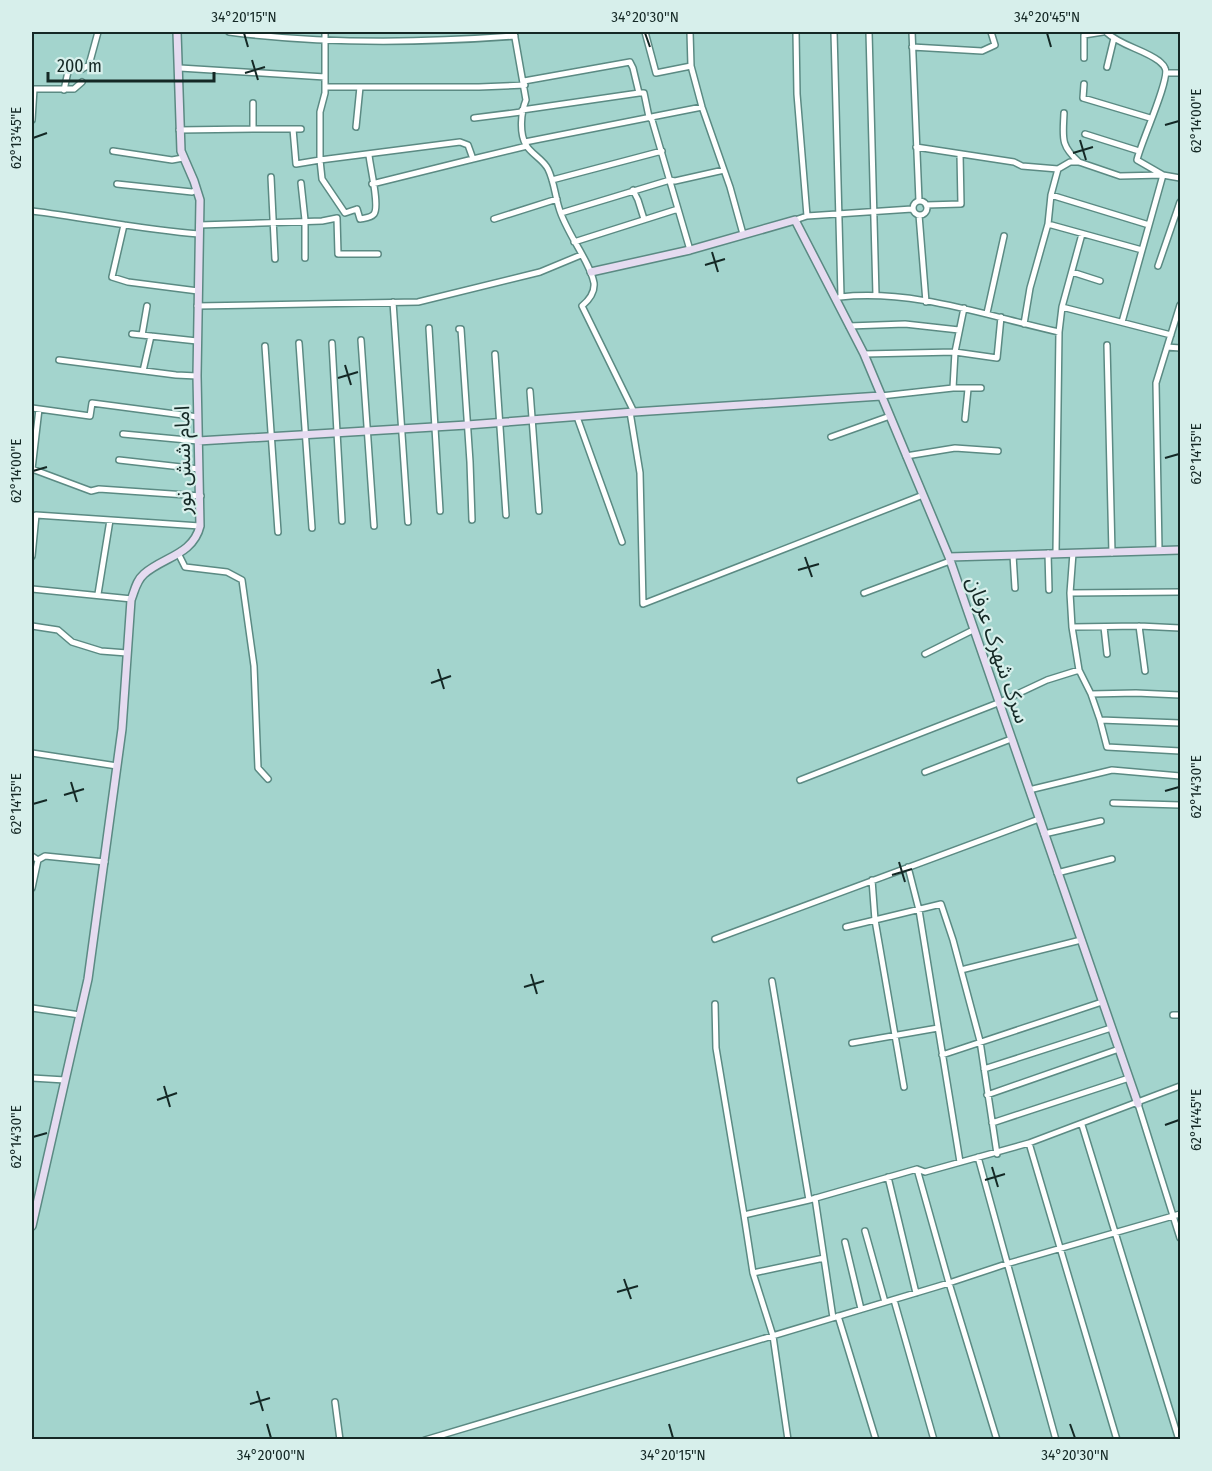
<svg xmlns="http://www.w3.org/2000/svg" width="1212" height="1471" font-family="'Fira Sans Condensed','Noto Sans Arabic',sans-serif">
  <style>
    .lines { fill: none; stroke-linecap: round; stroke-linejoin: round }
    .street-casing { stroke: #5b8a83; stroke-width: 8 }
    .secondary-casing { stroke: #5b8a83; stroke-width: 10 }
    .street { stroke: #fff; stroke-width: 5 }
    .secondary { stroke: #e5dbf0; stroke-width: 7 }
    .ticks { fill: none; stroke: #142825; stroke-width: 2 }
    .labels { text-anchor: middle; stroke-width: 4.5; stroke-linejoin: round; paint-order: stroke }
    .street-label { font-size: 21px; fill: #142825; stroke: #d7efeb }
    .neatline { fill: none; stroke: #142825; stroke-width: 2 }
    .ticks-label { font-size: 15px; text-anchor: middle; fill: #142825 }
  </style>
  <rect width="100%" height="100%" fill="#a3d4cd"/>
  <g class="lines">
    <g class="street-casing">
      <path id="street" d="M 229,32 C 322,44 421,43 515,36
        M 514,32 L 526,100 C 521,112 519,133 526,145 C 531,154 543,159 548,169 C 554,181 555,195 559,208 C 566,233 590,261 594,283 C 595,293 589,300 582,306 L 634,412
        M 645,32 L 656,73 L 691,66
        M 690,32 L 691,66 L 702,107 L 730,187 L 743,234
        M 796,32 L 797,94 L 807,216
        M 834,32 L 841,296
        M 869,32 L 876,295
        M 912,32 L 919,201
        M 1106,32 C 1121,46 1143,49 1159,61 C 1161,63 1164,65 1165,68 C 1171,78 1140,144 1137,160 L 1163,175
        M 912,47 L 982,51 L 995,45 L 991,32
        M 1084,58 L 1084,35 L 1103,32
        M 1107,67 L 1114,38
        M 180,68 L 325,77
        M 1166,73 L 1180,73
        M 524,81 L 630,62 L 633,68 L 639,93 L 644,93 L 649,117 L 652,120 L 690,250
        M 1084,84 L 1083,98 L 1150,118
        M 325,87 L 360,87 L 356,127
        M 360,87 L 479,87 L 525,85
        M 64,90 L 69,67 L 82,69 L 89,65 L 98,32
        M 1064,113 C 1063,138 1060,145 1079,162
        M 474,118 L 521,112 L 522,110 L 639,93
        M 32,120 L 34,89 L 74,89 L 82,82
        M 253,129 L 301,129
        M 293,129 L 296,164 L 320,160 L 320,112 L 325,93 L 325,32
        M 179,130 L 253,129 L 253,103
        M 1085,134 L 1139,151
        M 525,142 L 702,107
        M 916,147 L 1014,162 L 1022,166 L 1058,169 L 1070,162 L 1079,162 L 1120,176 L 1163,175 L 1180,178
        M 113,151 L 172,160 L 183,158
        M 369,155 C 370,167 380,206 374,214 C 371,218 365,218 360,219 L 357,209 L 345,213 L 322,179 L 320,160 L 460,142 L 468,145 L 473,159 L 527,146
        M 271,177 L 275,259
        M 552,180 L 662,151
        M 301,183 L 305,220 L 305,258
        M 117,184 L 192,192 L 197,190
        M 372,184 L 473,159
        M 633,190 L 638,200 L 644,219
        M 1051,195 L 1149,225
        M913 208a7 7 0 1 1 14 0a7 7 0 1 1-14 0Z
        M 926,205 L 961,204 L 960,154
        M 32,211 C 88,218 143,230 199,234
        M 561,213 L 670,180 L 675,181 L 724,170
        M 919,215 L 926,302
        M 494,219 L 557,199
        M 795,220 L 807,216 L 912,209
        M 1048,224 L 1142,250
        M 124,225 L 112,277 L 128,282 L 198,291
        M 199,225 L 322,221 L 337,218 L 338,254 L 378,254
        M 574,242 L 678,209
        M 1158,266 L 1180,202
        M 1072,272 L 1100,281
        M 840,297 C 914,289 987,316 1059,332
        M 393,302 L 408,522
        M 197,306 L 418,302 L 540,272 L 581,255
        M 1062,307 L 1171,335
        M 987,313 L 1004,236
        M 1122,322 L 1163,175
        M 1024,324 L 1030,288 L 1048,224 L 1051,195 L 1058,169
        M 849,326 L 905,324 L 959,330
        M 429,328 L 440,511
        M 459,329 L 461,329 L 470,462 L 472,520
        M 132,334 L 197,341
        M 142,335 L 147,306
        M 361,340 L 374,526
        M 299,343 L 312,528
        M 332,343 L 342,521
        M 1107,345 L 1112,553
        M 265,346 L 278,532
        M 1167,347 L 1180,348
        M 495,354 L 506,515
        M 864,354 L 955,352 L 997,358 L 1001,317
        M 59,360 L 176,375 L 197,376
        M 143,371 L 151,336
        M 953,388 L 955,352 L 964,308
        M 530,391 L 539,511
        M 881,396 L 953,388 L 981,388
        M 32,408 L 90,416 L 92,403 L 198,417
        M 39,409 L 32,469 L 91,491 L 99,489 L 201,496
        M 630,412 L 640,473 L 643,604 L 923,495
        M 577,417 L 622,542
        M 965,419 L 968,389
        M 123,434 L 198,441
        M 831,437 L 890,416
        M 906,456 L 955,448 L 998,451
        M 119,460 L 199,469
        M 1159,551 L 1156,383 L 1180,305
        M 1048,553 L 1049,590
        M 1056,553 L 1059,332 L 1062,307 L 1082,234
        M 1073,553 L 1070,593 L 1072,627 L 1139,626 L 1180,628
        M 179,555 L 185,567 L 227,572 L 242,580 L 254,666 L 258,768 L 268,779
        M 1013,555 L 1015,588
        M 32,556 L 36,515 L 200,526
        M 32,589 L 132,599
        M 864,593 L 950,561
        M 1070,593 L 1180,592
        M 98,594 L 110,520
        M 32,626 L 58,630 L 72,642 L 101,651 L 127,653
        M 1139,626 L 1145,671
        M 1072,627 L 1079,670 L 1091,694 L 1136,693 L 1180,695
        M 1104,627 L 1107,654
        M 925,654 L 973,630
        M 1091,694 L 1100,720 L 1180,723
        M 1100,720 L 1107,747 L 1180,751
        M 32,753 L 117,766
        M 925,772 L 1011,739
        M 800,780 L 998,703 L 1047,680 L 1079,670
        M 1029,790 L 1112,770 L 1180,776
        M 1113,803 L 1180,805
        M 1044,834 L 1101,821
        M 32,856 L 38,860 L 45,856 L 105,862
        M 908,867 L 919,910 L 960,1162
        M 1057,873 L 1112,859
        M 872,880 L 875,920 L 904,1087
        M 32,888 L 38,860
        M 846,927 L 941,904 L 953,940 L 980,1041 L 997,1154
        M 715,939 L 1039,819
        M 961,970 L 1081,940
        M 772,981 L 809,1200
        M 715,1004 L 716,1048 L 744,1215 L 753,1273 L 773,1336 L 788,1440
        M 32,1008 L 80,1015
        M 1173,1015 L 1180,1015
        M 852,1043 L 938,1028
        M 942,1055 L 1102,1002
        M 984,1069 L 1111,1028
        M 32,1078 L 65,1080
        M 987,1095 L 1119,1049
        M 1138,1104 L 1180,1238
        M 992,1123 L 1129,1078
        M 1082,1125 L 1179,1440
        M 1029,1143 L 1117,1440
        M 978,1157 L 1056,1440
        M 917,1169 L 949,1283 L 997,1440
        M 888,1177 L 916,1293
        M 815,1198 L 833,1318
        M 744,1215 L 809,1200 L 917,1169 L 925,1172 L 1029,1143 L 1180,1086
        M 865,1231 L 885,1302
        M 845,1242 L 861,1309
        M 753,1273 L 824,1258
        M 894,1300 L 934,1440
        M 838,1316 L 876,1440
        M 335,1402 L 340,1440
        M 425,1440 L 949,1283 L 1006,1264 L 1180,1214"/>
    </g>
    <g class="secondary-casing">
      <path id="secondary" d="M 591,272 L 690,250 L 795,220 L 864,354 L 949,557 L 1138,1104
        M 198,441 L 467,425 L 634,412 L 881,396
        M 949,557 L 1180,550
        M 32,1226 L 88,979 L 122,729 L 131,600 C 135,590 136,581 144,574 C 163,557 193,555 200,526 L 197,376 L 200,200 L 194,181 L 181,151 L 177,32"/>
    </g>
    <use href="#street" class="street"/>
    <use href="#secondary" class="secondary"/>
  </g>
  <path class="ticks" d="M 244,33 L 248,47M 645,33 L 650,47M 1047,33 L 1051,47M 252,60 L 258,80M 245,73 L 265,67M 1165,125 L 1179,121M 33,138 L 47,133M 1080,140 L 1086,160M 1073,153 L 1093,147M 712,252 L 718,272M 705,265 L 725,259M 345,365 L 351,385M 338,378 L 358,372M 1165,458 L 1179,454M 33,471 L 47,467M 805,557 L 812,577M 798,570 L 819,564M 438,669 L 444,689M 431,683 L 451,676M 71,782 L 77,802M 1165,791 L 1179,787M 64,795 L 84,789M 33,804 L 47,800M 899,862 L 905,882M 892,875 L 912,869M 531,974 L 537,994M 524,987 L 544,981M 164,1086 L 170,1107M 157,1100 L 177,1093M 1165,1125 L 1179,1120M 33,1137 L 47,1133M 992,1167 L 998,1187M 985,1180 L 1005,1174M 624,1279 L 631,1299M 617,1292 L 638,1286M 257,1391 L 263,1411M 250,1404 L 270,1398M 267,1424 L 271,1438M 669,1424 L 673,1438M 1070,1424 L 1075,1438"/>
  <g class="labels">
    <g class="street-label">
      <text transform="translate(183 460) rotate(-91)" y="7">امام شش نور</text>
      <text transform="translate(998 650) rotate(71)" y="7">سرک شهرک عرفان</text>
    </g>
  </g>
  <rect width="1212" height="1471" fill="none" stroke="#d7efeb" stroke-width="66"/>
  <path d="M48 72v9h166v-9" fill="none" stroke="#142825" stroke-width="3"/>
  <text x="57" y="72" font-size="18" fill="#142825" stroke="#d7efeb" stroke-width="4.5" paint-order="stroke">200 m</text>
  <rect x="33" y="33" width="1146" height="1405" class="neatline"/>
  <g class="ticks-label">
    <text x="244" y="22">34°20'15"N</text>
    <text x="645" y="22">34°20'30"N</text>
    <text x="1047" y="22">34°20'45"N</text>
    <text transform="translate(1196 121) rotate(-90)" y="5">62°14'00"E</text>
    <text transform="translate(16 138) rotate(-90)" y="5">62°13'45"E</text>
    <text transform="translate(1196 454) rotate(-90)" y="5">62°14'15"E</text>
    <text transform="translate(16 471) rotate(-90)" y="5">62°14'00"E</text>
    <text transform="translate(1196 787) rotate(-90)" y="5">62°14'30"E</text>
    <text transform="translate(16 804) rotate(-90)" y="5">62°14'15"E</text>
    <text transform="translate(1196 1120) rotate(-90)" y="5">62°14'45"E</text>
    <text transform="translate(16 1137) rotate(-90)" y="5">62°14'30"E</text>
    <text x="271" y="1460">34°20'00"N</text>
    <text x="673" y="1460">34°20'15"N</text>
    <text x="1075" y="1460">34°20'30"N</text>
  </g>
</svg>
